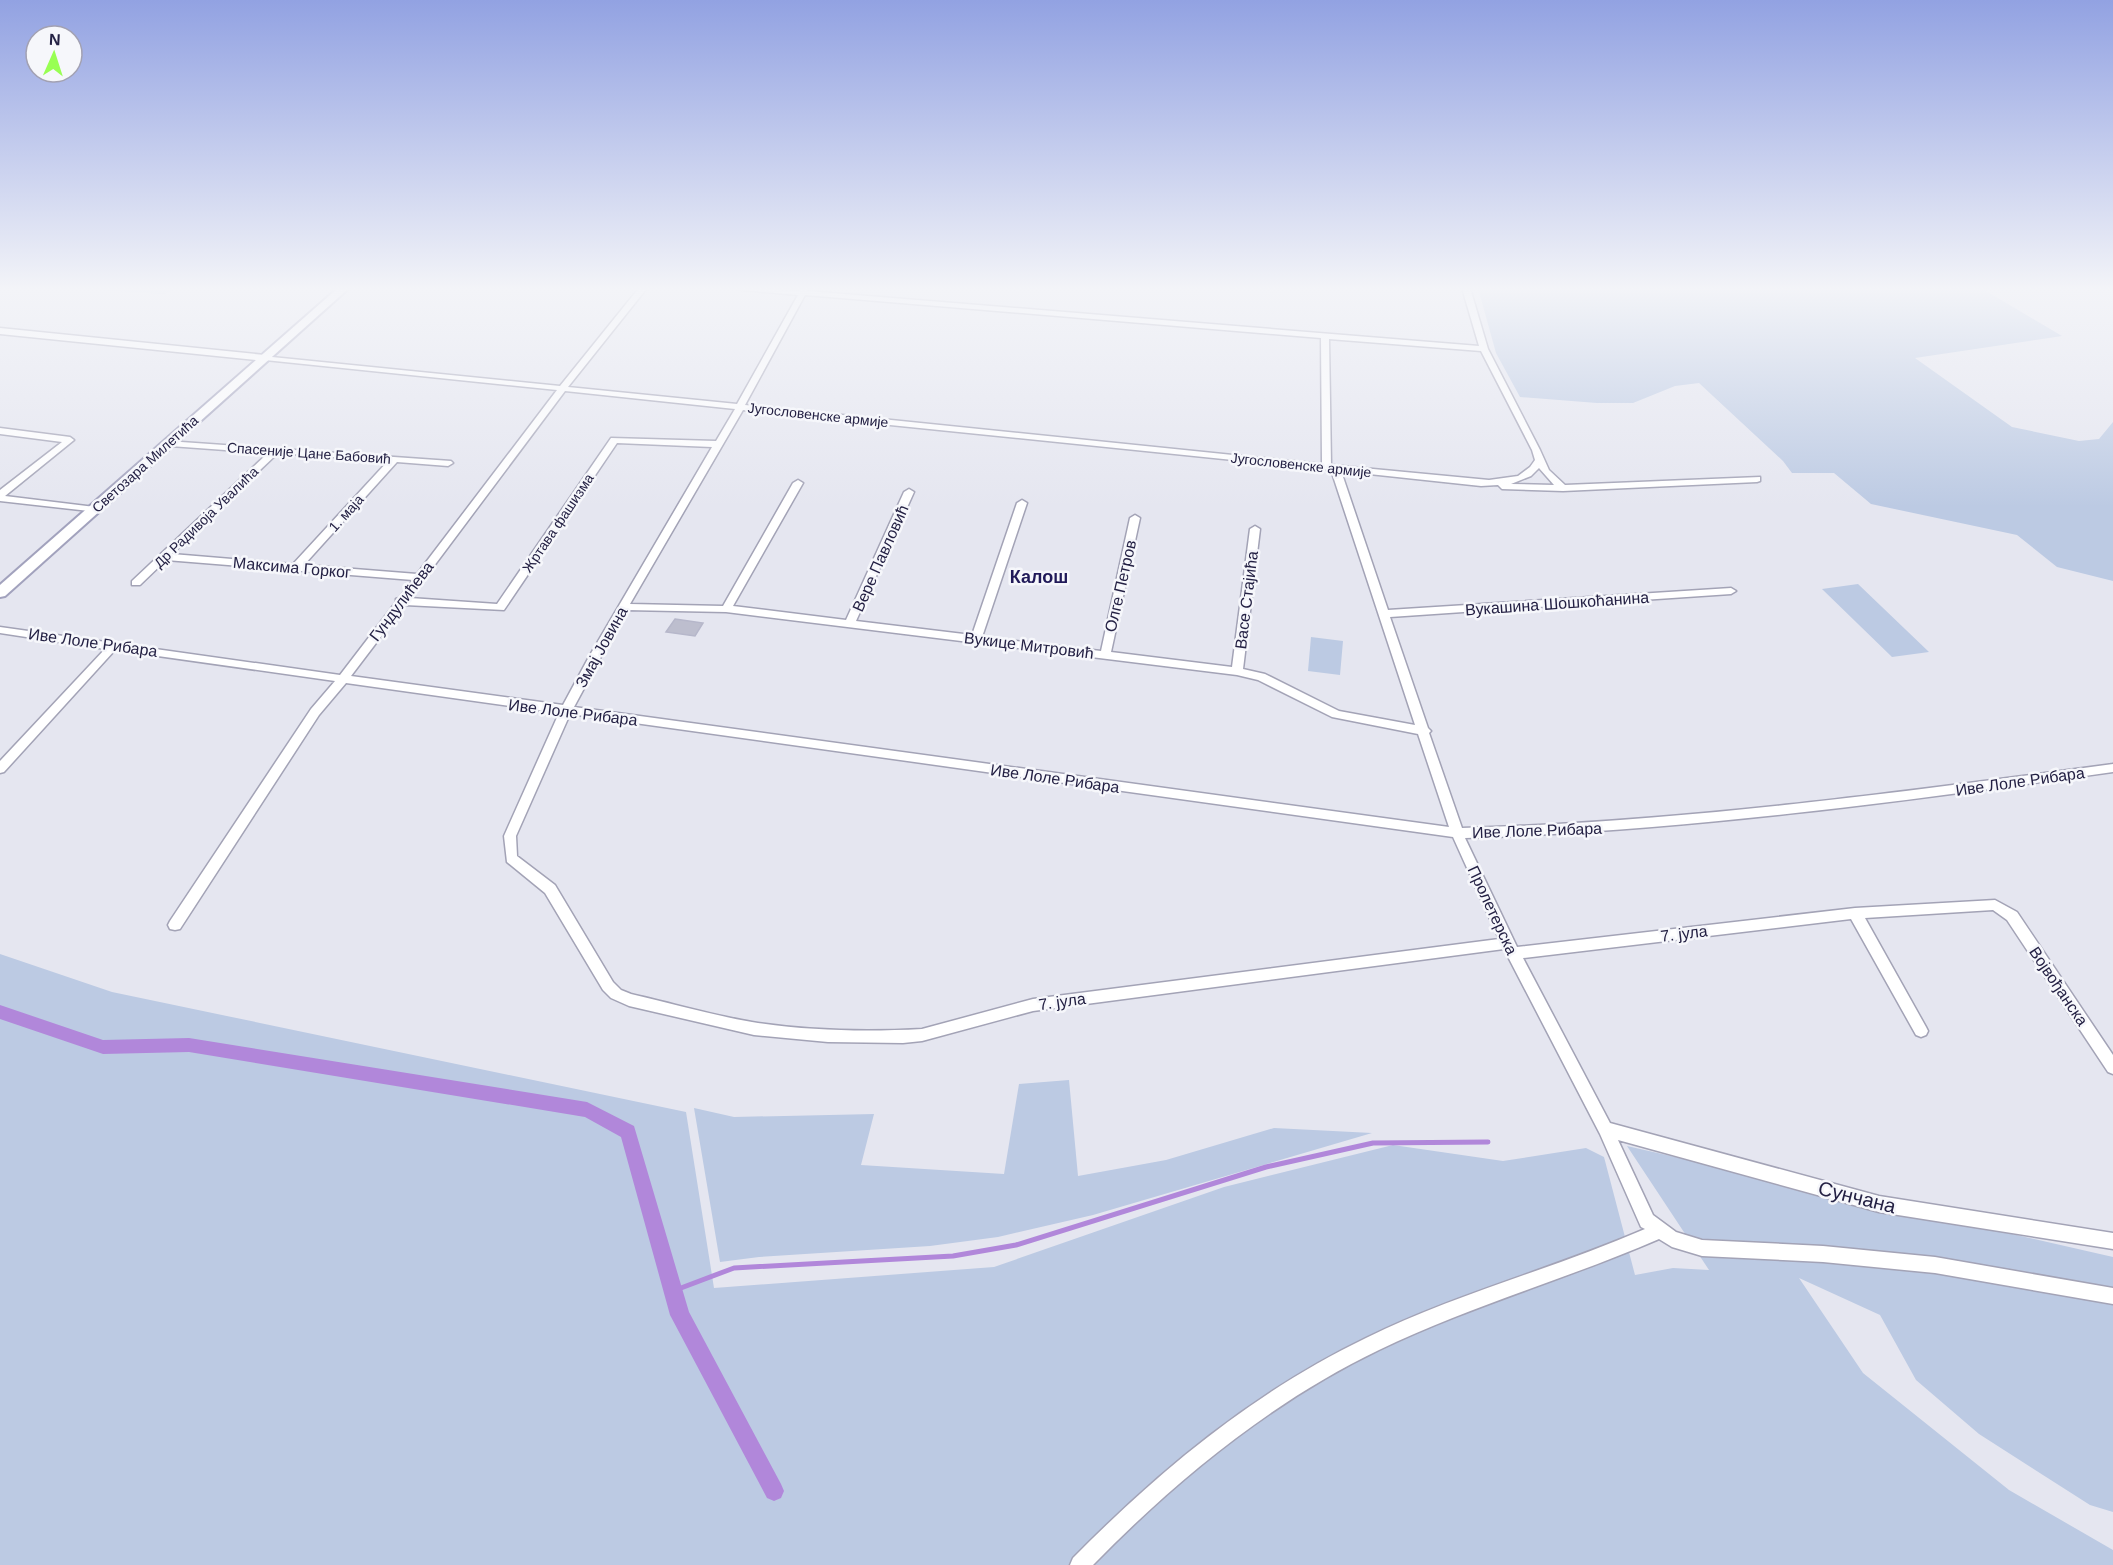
<svg xmlns="http://www.w3.org/2000/svg" width="2113" height="1565" font-family="Helvetica,sans-serif">
  <style>
    .green { fill: #bccae3 }
    .lines { fill: none; stroke-linecap: round; stroke-linejoin: round }
    .stream { stroke: #b187da; stroke-width: 5 }
    .canal { fill: #b187da; fill-rule: evenodd }
    .building { fill: #bdbece; stroke: #b6b7ca; stroke-width: 1.5 }
    .minor-casing { stroke: #a3a3b6; stroke-width: 3 }
    .tertiary-casing { stroke: #a3a3b6; stroke-width: 3 }
    .secondary-casing { stroke: #a2a2bd; stroke-width: 4 }
    .minor { fill: #fff; fill-rule: evenodd }
    .tertiary { fill: #fff; fill-rule: evenodd }
    .secondary { fill: #fff; fill-rule: evenodd }
    .labels { text-anchor: middle; stroke-width: 5; stroke-linejoin: round; paint-order: stroke }
    .far-street-label { font-size: 14px; fill: #242144; stroke: #f6f7fb }
    .street-label { font-size: 16px; fill: #242144; stroke: #f6f7fb }
    .neighbourhood-label { font-size: 18px; font-weight: bold; fill: #211a59; stroke: #f6f7fb }
    .near-street-label { font-size: 20px; fill: #242144; stroke: #f6f7fb }
  </style>
  <rect width="100%" height="100%" fill="#e5e6f0"/>
  <path class="green" d="M 98,288 L 177,288 L 164,294 L 97,290 Z
    M 1478,288 L 1981,288 L 2062,336 L 1915,358 L 2012,427 L 2079,441 L 2099,439 L 2113,422 L 2113,581 L 2057,567 L 2017,535 L 1871,504 L 1834,473 L 1792,473 L 1783,461 L 1699,383 L 1675,386 L 1633,403 L 1597,403 L 1520,397 L 1496,353 Z
    M 1858,584 L 1929,652 L 1892,657 L 1822,589 Z
    M 1311,637 L 1343,641 L 1340,675 L 1308,671 Z
    M 0,954 L 112,992 L 686,1112 L 714,1288 L 994,1267 L 1224,1187 L 1393,1145 L 1503,1161 L 1586,1148 L 1604,1157 L 1635,1275 L 1673,1268 L 1709,1270 L 1627,1146 L 2113,1257 L 2113,1512 L 2090,1505 L 1979,1434 L 1916,1380 L 1880,1315 L 1799,1278 L 1863,1373 L 2009,1490 L 2113,1550 L 2113,1565 L 0,1565 Z
    M 1069,1080 L 1078,1176 L 1166,1160 L 1274,1128 L 1372,1133 L 1093,1215 L 998,1237 L 930,1246 L 759,1257 L 720,1262 L 694,1108 L 734,1117 L 874,1114 L 861,1165 L 1004,1174 L 1019,1084 Z"/>
  <g class="lines">
    <path class="stream" d="M 673,1291 L 734,1268 L 953,1256 L 1016,1245 L 1266,1167 L 1373,1143 L 1488,1142"/>
    <path class="canal" d="M 0,1005 L 103,1040 L 189,1038 L 587,1102 L 634,1126 L 689,1312 L 781,1484 L 784,1491 L 781,1498 L 774,1501 L 767,1498 L 670,1315 L 621,1137 L 585,1117 L 189,1052 L 103,1054 L 0,1019 Z"/>
  </g>
  <path class="building" d="M 675,619 L 703,623 L 695,636 L 666,632 Z"/>
  <g class="lines">
    <g class="minor-casing">
      <path id="minor" d="M 639,288 L 647,288 L 568,387 L 737,404 L 798,295 L 741,290 L 737,288 L 800,291 L 801,288 L 809,288 L 807,291 L 1479,346 L 1462,288 L 1470,288 L 1488,349 L 1540,450 L 1549,470 L 1565,485 L 1760,477 L 1760,481 L 1757,482 L 1563,491 L 1502,489 L 1498,485 L 1481,486 L 1341,471 L 1388,610 L 1731,588 L 1736,591 L 1731,594 L 1390,617 L 1428,728 L 1431,731 L 1429,733 L 1462,828 C 1680,822 1896,793 2113,764 L 2113,772 C 1898,802 1683,831 1465,838 L 1517,947 L 1855,908 L 1995,900 L 2017,912 L 2113,1055 L 2113,1074 L 2108,1072 L 2007,920 L 1993,910 L 1865,918 L 1926,1027 L 1928,1031 L 1926,1035 L 1921,1037 L 1916,1035 L 1851,919 L 1523,958 L 1610,1123 L 1879,1196 L 2113,1233 L 2113,1249 L 1879,1212 L 1618,1140 L 1653,1215 L 1676,1232 L 1702,1240 L 1823,1246 L 1935,1257 L 2113,1288 L 2113,1304 L 1935,1273 L 1823,1262 L 1702,1256 L 1672,1247 L 1659,1239 C 1567,1279 1470,1306 1379,1350 C 1271,1402 1177,1479 1093,1565 L 1070,1565 L 1073,1558 C 1160,1470 1254,1392 1366,1338 C 1455,1294 1553,1269 1645,1229 L 1641,1227 L 1600,1134 L 1504,949 L 1033,1011 L 922,1041 L 903,1043 L 828,1042 L 754,1035 L 629,1006 L 611,998 L 603,990 L 545,893 L 507,862 L 504,836 L 559,713 L 346,683 L 319,715 L 180,929 L 175,930 L 170,929 L 168,925 L 170,921 L 311,709 L 335,681 L 115,650 L 4,772 L 0,773 L 0,761 L 105,649 L 0,633 L 0,627 L 340,675 L 396,602 L 396,599 L 399,598 L 413,580 L 166,560 L 140,585 L 132,585 L 132,581 L 268,453 L 170,446 L 167,445 L 167,441 L 451,461 L 453,463 L 448,466 L 397,462 L 304,565 L 417,574 L 557,390 L 265,360 L 262,360 L 262,356 L 560,386 ZM 805,295 L 1321,338 L 1322,464 L 745,405 ZM 1329,339 L 1481,351 L 1532,450 L 1535,460 L 1530,467 L 1518,476 L 1489,480 L 1331,465 ZM 565,391 L 735,409 L 716,441 L 611,438 L 497,604 L 410,598 ZM 743,410 L 1331,470 L 1415,725 L 1339,711 L 1265,674 L 1243,669 L 1260,529 L 1255,526 L 1250,529 L 1232,667 L 1111,652 L 1140,518 L 1135,515 L 1130,518 L 1101,651 L 982,637 L 1027,503 L 1022,500 L 1017,503 L 972,635 L 856,621 L 914,492 L 909,489 L 904,492 L 846,620 L 733,606 L 803,483 L 798,480 L 793,483 L 723,606 L 630,604 ZM 617,443 L 712,447 L 590,655 L 563,705 L 351,676 L 405,605 L 504,610 ZM 278,453 L 388,461 L 293,564 L 172,554 ZM 1539,468 L 1554,485 L 1511,484 L 1531,476 ZM 626,610 L 726,612 L 1237,675 L 1258,680 L 1332,717 L 1418,734 L 1449,827 L 574,707 ZM 570,714 L 1453,837 L 1499,939 L 1033,999 L 922,1029 C 866,1032 808,1031 752,1022 C 711,1015 671,1003 631,994 L 621,990 L 613,982 L 555,885 L 517,856 L 516,836 Z
        M 0,428 L 70,437 L 74,440 L 5,496 L 95,507 L 100,510 L 98,512 L 0,501 L 0,490 L 62,442 L 0,434 Z"/>
    </g>
    <g class="tertiary-casing">
      <path id="tertiary" d="M 0,328 L 265,355 L 270,358 L 265,361 L 0,334 Z"/>
    </g>
    <g class="secondary-casing">
      <path id="secondary" d="M 338,288 L 349,288 L 5,596 L 0,597 L 0,585 Z"/>
    </g>
    <use href="#minor" class="minor"/>
    <use href="#tertiary" class="tertiary"/>
    <use href="#secondary" class="secondary"/>
  </g>
  <linearGradient id="sky" x2="0" y2="1"><stop stop-color="#92a2e2"/><stop offset="0.57" stop-color="#f3f4f8"/><stop offset="1" stop-color="#f3f4f8" stop-opacity="0"/></linearGradient>
  <rect width="2113" height="507" fill="url(#sky)"/>
  <g class="labels">
    <g class="far-street-label">
      <text transform="translate(818 415) rotate(6)" y="5">Југословенске армије</text>
      <text transform="translate(309 453) rotate(4)" y="5">Спасеније Цане Бабовић</text>
      <text transform="translate(145 464) rotate(-42)" y="5">Светозара Милетића</text>
      <text transform="translate(1301 465) rotate(6)" y="5">Југословенске армије</text>
      <text transform="translate(346 513) rotate(-48)" y="5">1. маја</text>
      <text transform="translate(206 517) rotate(-44)" y="5">Др Радивоја Увалића</text>
      <text transform="translate(558 523) rotate(-56)" y="5">Жртава фашизма</text>
    </g>
    <g class="street-label">
      <text transform="translate(880 558) rotate(-66)" y="6">Вере Павловић</text>
      <text transform="translate(292 567) rotate(5)" y="6">Максима Горког</text>
      <text transform="translate(1120 586) rotate(-77)" y="6">Олге Петров</text>
      <text transform="translate(1246 600) rotate(-83)" y="6">Васе Стајића</text>
      <text transform="translate(401 601) rotate(-53)" y="6">Гундулићева</text>
      <text transform="translate(1557 603) rotate(-4)" y="6">Вукашина Шошкоћанина</text>
      <text transform="translate(93 642) rotate(8)" y="6">Иве Лоле Рибара</text>
      <text transform="translate(1029 645) rotate(7)" y="6">Вукице Митровић</text>
      <text transform="translate(601 647) rotate(-61)" y="6">Змај Јовина</text>
      <text transform="translate(573 712) rotate(7)" y="6">Иве Лоле Рибара</text>
      <text transform="translate(1055 778) rotate(8)" y="6">Иве Лоле Рибара</text>
      <text transform="translate(2020 781) rotate(-8)" y="6">Иве Лоле Рибара</text>
      <text transform="translate(1537 830) rotate(-2)" y="6">Иве Лоле Рибара</text>
      <text transform="translate(1493 910) rotate(65)" y="6">Пролетерска</text>
      <text transform="translate(1684 933) rotate(-7)" y="6">7. јула</text>
      <text transform="translate(2059 986) rotate(56)" y="6">Војвођанска</text>
      <text transform="translate(1062 1001) rotate(-8)" y="6">7. јула</text>
    </g>
    <g class="neighbourhood-label">
      <text x="1039" y="583">Калош</text>
    </g>
    <g class="near-street-label">
      <text transform="translate(1857 1197) rotate(14)" y="7">Сунчана</text>
    </g>
  </g>
  <g transform="translate(54 54) rotate(3)"><circle r="28" fill="#f6f7fb" stroke="#a2a1b2" stroke-width="1.5"/>
  <path d="M0-4.5L10 22L0 15L-10 22Z" fill="#98ff53"/>
  <text y="-9" font-size="16" font-weight="bold" text-anchor="middle" fill="#242144">N</text>
  </g>
</svg>
